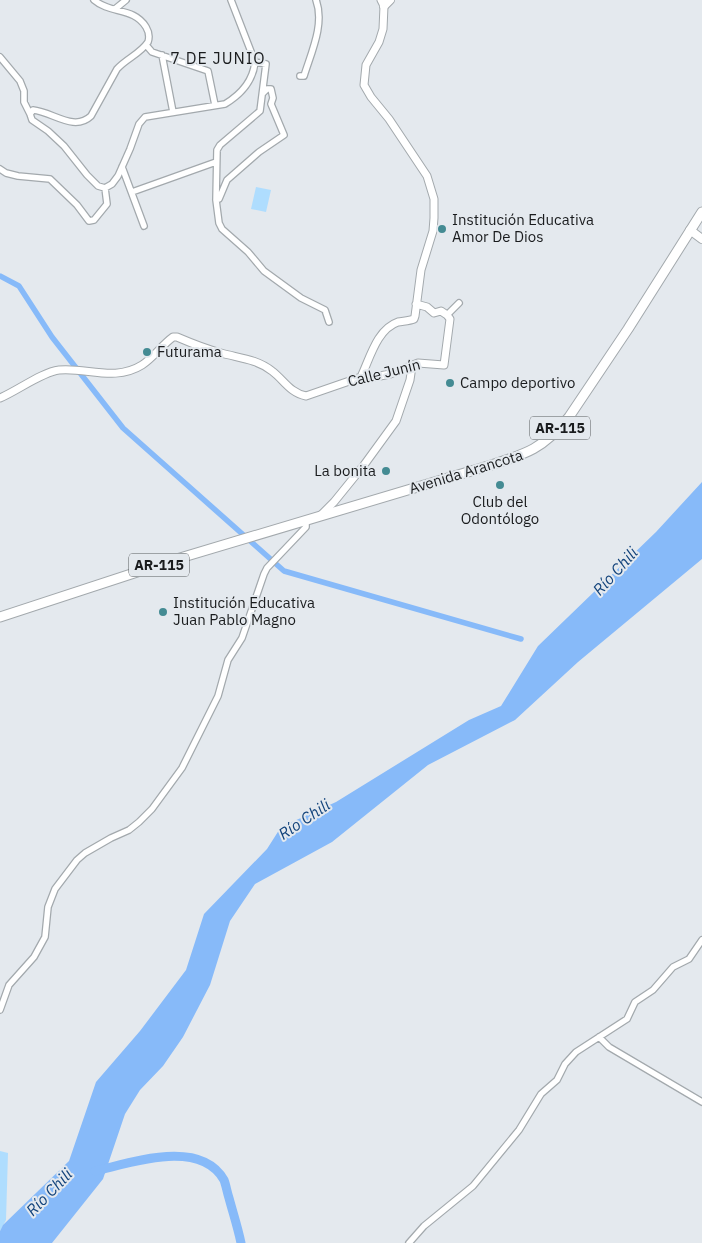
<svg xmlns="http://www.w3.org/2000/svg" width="702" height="1243" font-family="'IBM Plex Sans',sans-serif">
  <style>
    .green { fill: #afddfe }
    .water { fill: #87baf9 }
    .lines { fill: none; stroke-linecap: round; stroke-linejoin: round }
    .canal { stroke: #87baf9; stroke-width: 5.5 }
    .river { stroke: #87baf9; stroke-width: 9 }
    .minor-casing { stroke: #a3a9ad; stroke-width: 8 }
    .tertiary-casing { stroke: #a3a9ad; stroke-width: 9 }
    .secondary-casing { stroke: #a3a9ad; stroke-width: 10 }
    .primary-casing { stroke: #a3a9ad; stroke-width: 11 }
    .minor { stroke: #fff; stroke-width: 5.5 }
    .tertiary { stroke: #fff; stroke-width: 7 }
    .secondary { stroke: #fff; stroke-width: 8 }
    .primary { stroke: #fff; stroke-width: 9 }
    .poi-dot { fill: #448b93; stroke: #e4e9ee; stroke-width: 2 }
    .labels { text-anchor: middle; stroke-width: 4; stroke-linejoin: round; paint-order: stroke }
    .shield { fill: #e4e9ee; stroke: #575a5c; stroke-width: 1 }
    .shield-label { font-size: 14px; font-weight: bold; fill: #1a1c1e }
    .poi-label { font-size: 15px; fill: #1a1c1e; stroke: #e4e9ee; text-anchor: start }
    .street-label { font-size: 15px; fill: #1a1c1e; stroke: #e4e9ee }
    .neighbourhood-label { font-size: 16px; letter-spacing: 1px; fill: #1a1c1e; stroke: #e4e9ee }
    .water-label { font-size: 16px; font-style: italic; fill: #13447c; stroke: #e4e9ee }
  </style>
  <rect width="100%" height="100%" fill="#e4e9ee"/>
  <path class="green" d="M 256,187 L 271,190 L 266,212 L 251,209 Z
    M 0,1151 L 8,1153 L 6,1220 L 0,1231 Z"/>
  <path class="water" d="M 702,482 L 702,559 L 578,662 L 515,720 L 428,765 L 332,842 L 255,884 L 230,921 L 210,985 L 183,1037 L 163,1066 L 140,1090 L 125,1114 L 103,1179 L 52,1243 L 0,1243 L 0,1231 L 3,1225 L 69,1161 L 96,1082 L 140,1031 L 186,970 L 204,914 L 267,849 L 281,827 L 336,802 L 469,720 L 501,706 L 538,646 L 656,532 Z"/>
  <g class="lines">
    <path class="canal" d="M 0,276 L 19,286 L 52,337 L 123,428 L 284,571 L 521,639"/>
    <path class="river" d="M 95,1171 C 131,1163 200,1138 224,1180 C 226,1185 227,1192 229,1198 C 233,1213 238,1228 241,1243"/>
    <g class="minor-casing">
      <path id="minor" d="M 94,0 C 110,14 134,7 146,27 C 149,32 150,36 148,42 C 140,54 127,58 117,69 L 91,116 C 74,132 53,112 33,110 L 30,114 L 32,120 L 48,131 L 64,146 L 87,175 L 98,186 L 105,188 L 112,184 L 118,176 L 130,149 L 139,124 L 145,117 L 225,104 C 240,95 253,81 255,62 L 231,0
        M 115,9 L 126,0
        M 146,45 L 152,52 L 208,71 L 215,105
        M 162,55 L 173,112
        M 0,57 L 20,81 L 24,91 L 24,102 L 30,114
        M 255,62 L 266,64 L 260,111 L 220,145 L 217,150 L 216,200 L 219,223 L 222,229 L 248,252 L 264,271 L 301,298 L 325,310 L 329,322
        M 300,76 L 304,76 C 311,53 325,24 316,0
        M 122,167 L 144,226
        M 0,169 L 6,173 L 18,176 L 50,179 L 77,205 L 89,221 L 94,220 L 107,204 L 105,188
        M 132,192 L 216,162
        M 216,200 L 219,199 L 227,180 L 259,152 L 284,135 L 271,104 L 273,98 L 271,89 L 267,89 L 263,93
        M 447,315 L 459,303
        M 0,1010 L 9,985 L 34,957 L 45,937 L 48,907 L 55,889 L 77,860 L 85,853 L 111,838 L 129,830 L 139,822 L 152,809 L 182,768 L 218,696 L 228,660 L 242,638 L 264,574 L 267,568 L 306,527 L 306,520
        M 599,1037 L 609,1047 L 702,1102
        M 409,1243 L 424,1226 L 473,1186 L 519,1130 L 541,1094 L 557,1080 L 565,1064 L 576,1052 L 627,1019 L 635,1002 L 653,990 L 673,967 L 689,959 L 702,940"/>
    </g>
    <g class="tertiary-casing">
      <path id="tertiary" d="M 361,377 C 370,358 377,329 398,322 C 403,321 409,321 414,319 L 415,316 L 421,270 L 433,231 L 434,218 L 434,199 L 427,176 L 389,119 L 371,97 L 364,85 L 366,65 L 379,42 L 383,29 L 384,6 L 381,0
        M 0,398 C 17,391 42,372 59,370 C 86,367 115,382 142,365 C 153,358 162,345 173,337 L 177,337 C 191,343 206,349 221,353 C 239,358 257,359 272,371 C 284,380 290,393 306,396 L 361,377 L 370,378 L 390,374 L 418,363 L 444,365 L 450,319 L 447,315 L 441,311 L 434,313 L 427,307 L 416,304
        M 320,516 L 334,502 L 364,465 L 396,421 L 410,380 L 412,366"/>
    </g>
    <g class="secondary-casing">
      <path id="secondary" d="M 384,6 L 390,0
        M 690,230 L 702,239"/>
    </g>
    <g class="primary-casing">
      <path id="primary" d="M 0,617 L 180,558 L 488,466 C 526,454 543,449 569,417 L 628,329 L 702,212"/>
    </g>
    <use href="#minor" class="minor"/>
    <use href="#tertiary" class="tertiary"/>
    <use href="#secondary" class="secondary"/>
    <use href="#primary" class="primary"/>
  </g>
  <g class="poi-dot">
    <circle cx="442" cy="229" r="5"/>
    <circle cx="147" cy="352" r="5"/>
    <circle cx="450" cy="383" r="5"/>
    <circle cx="386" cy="471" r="5"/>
    <circle cx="500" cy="485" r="5"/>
    <circle cx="163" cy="612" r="5"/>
  </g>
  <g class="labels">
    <g class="shield">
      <rect x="530" y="416.5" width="60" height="23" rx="4"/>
      <rect x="129" y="553.5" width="60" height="23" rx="4"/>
    </g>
    <g class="shield-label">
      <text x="560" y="433">AR-115</text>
      <text x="159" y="570">AR-115</text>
    </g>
    <g class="poi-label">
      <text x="452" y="225">Institución Educativa<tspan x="452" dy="17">Amor De Dios</tspan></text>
      <text x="157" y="357">Futurama</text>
      <text x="460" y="388">Campo deportivo</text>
      <text x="376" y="476" text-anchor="end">La bonita</text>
      <text x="500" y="507" text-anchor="middle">Club del<tspan x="500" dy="17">Odontólogo</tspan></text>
      <text x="173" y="608">Institución Educativa<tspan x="173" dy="17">Juan Pablo Magno</tspan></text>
    </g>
    <g class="street-label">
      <text transform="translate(384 373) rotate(-14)" y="5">Calle Junín</text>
      <text transform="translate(466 472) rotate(-17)" y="5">Avenida Arancota</text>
    </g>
    <g class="neighbourhood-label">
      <text x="218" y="64">7 DE JUNIO</text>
    </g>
    <g class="water-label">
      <text transform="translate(615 571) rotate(-48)" y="6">Río Chili</text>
      <text transform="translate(304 819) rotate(-34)" y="6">Río Chili</text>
      <text transform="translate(49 1192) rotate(-46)" y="6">Río Chili</text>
    </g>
  </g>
</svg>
